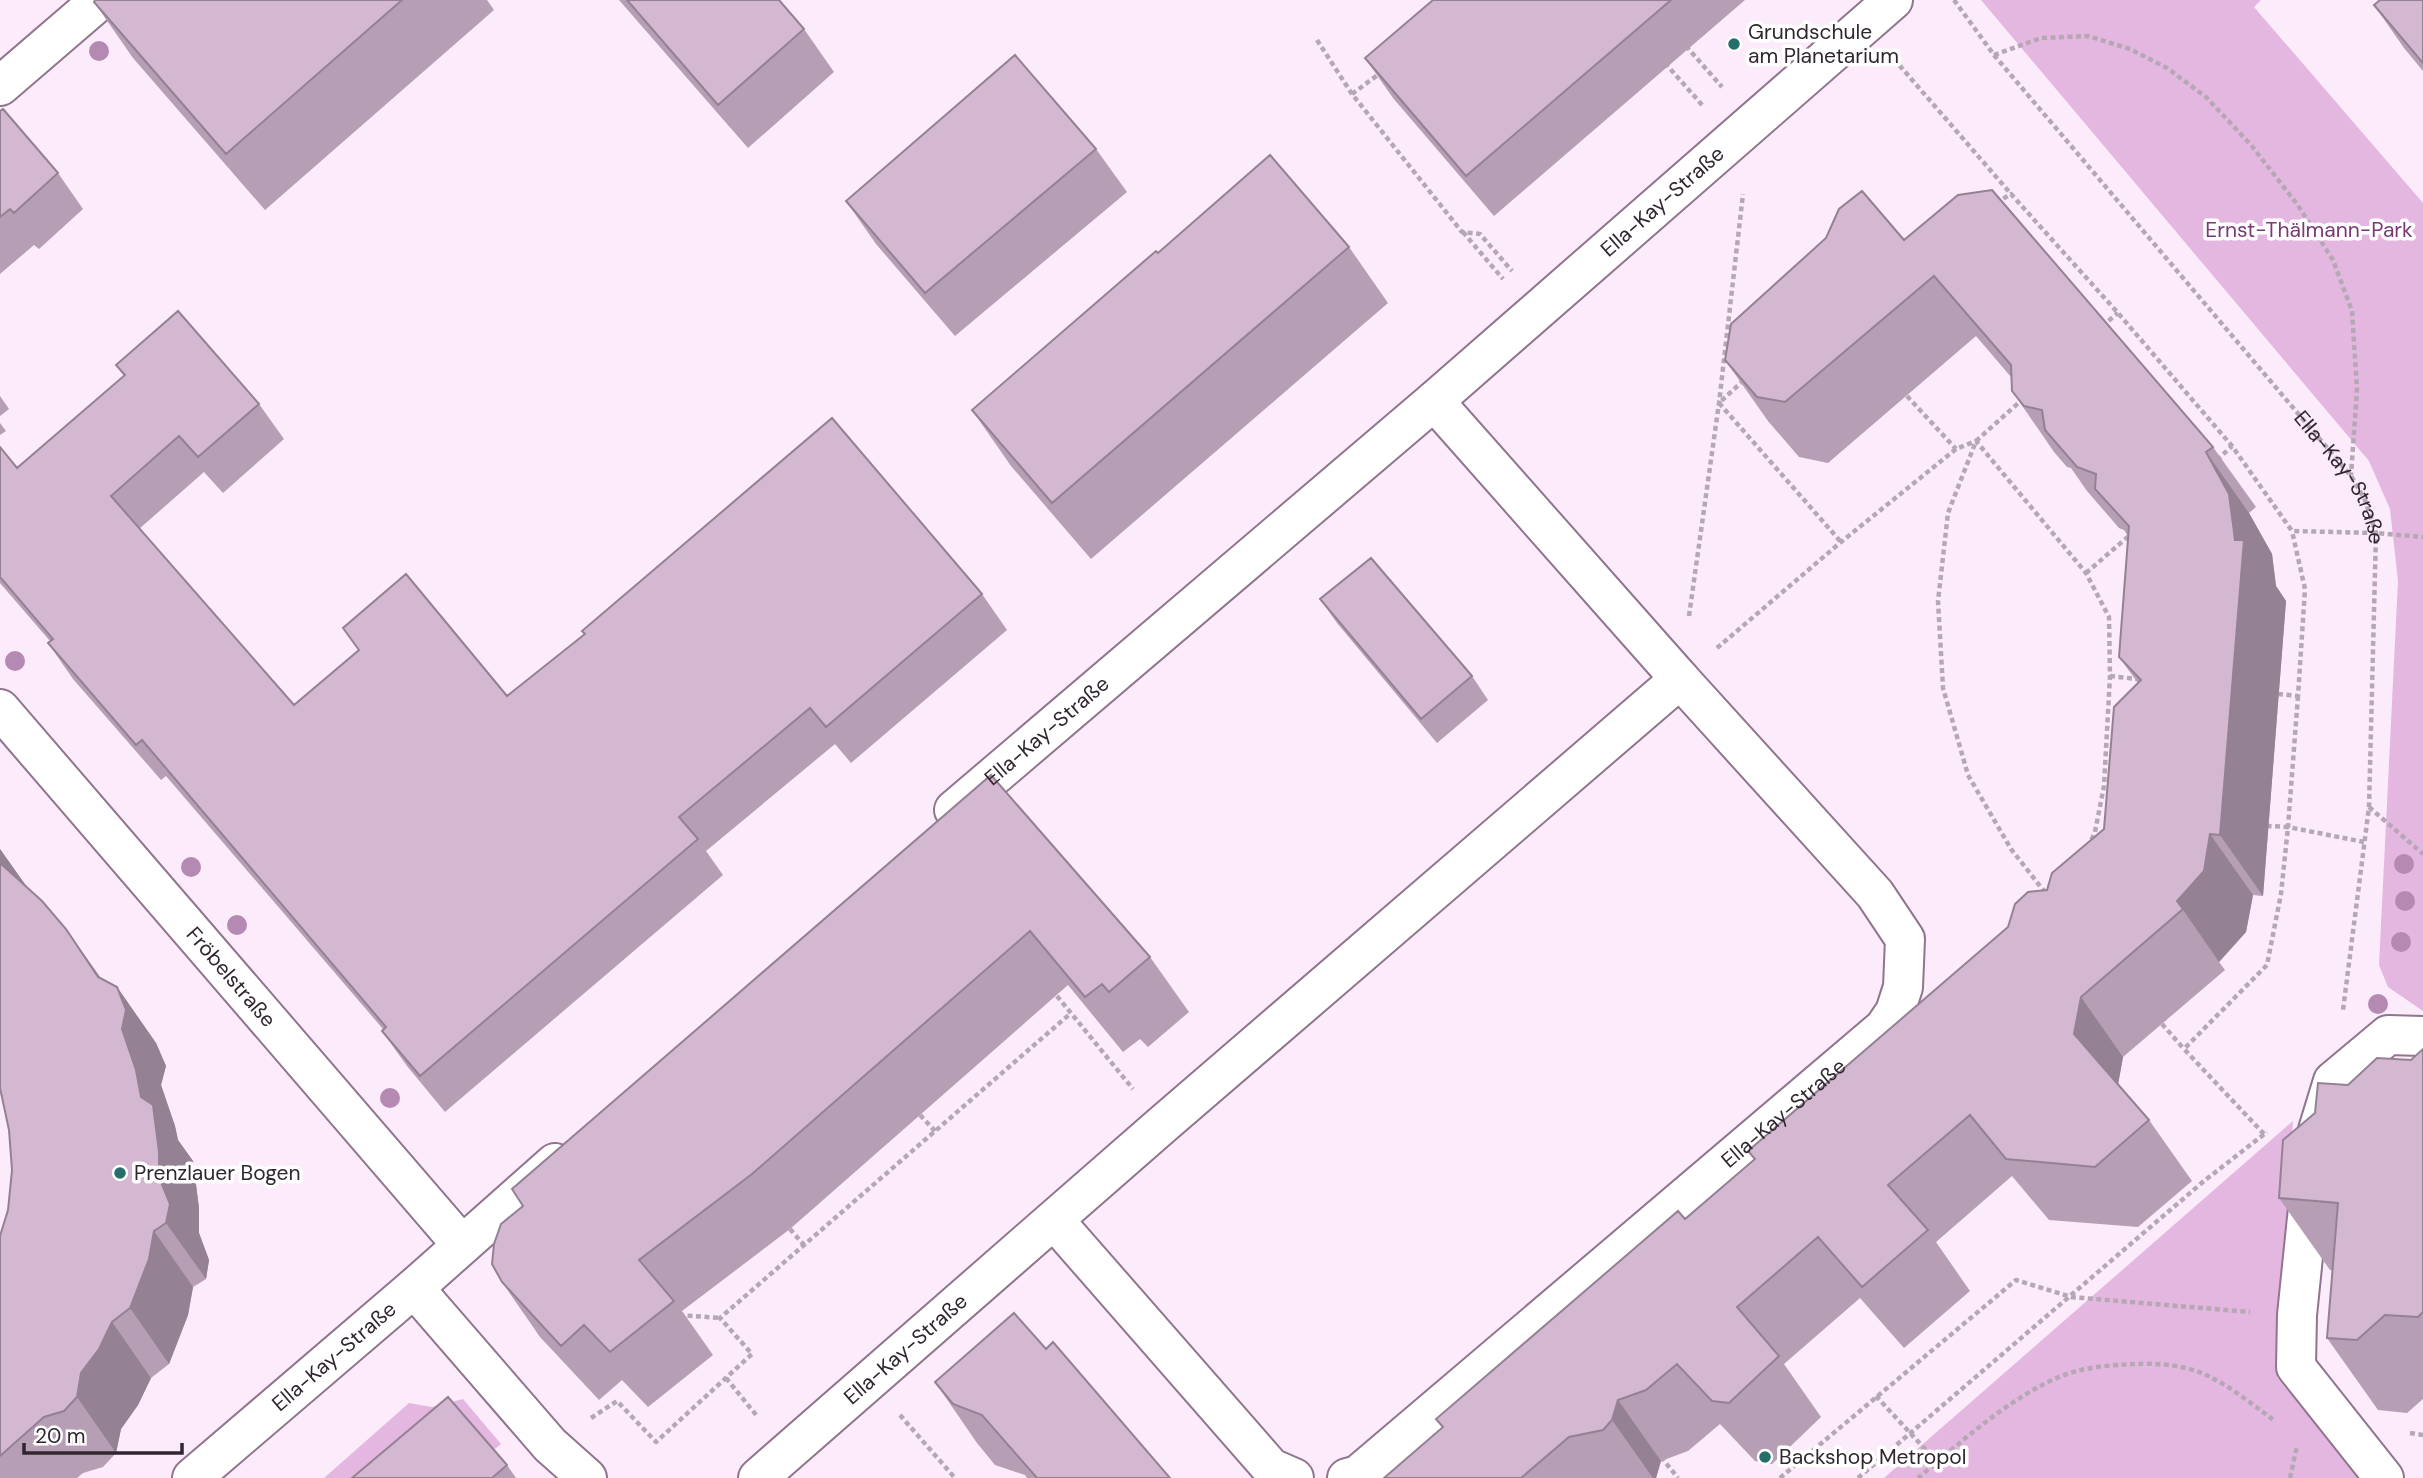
<svg xmlns="http://www.w3.org/2000/svg" width="2423" height="1478" font-family="'DM Sans',sans-serif">
  <style>
    .green { fill: #e4b7e1 }
    .lines { fill: none; stroke-linecap: round; stroke-linejoin: round }
    .minor-casing { stroke: #8f758d; stroke-width: 42 }
    .path { stroke: #b6a7b5; stroke-width: 4.5; stroke-dasharray: 5 3.5; stroke-linecap: butt }
    .minor { stroke: #fff; stroke-width: 38 }
    .tree { fill: #b489b2 }
    .wall { fill: #b69eb5 }
    .shaded-wall { fill: #948193 }
    .building { fill: #d4b8d2; stroke: #948193; stroke-width: 2 }
    .poi-dot { fill: #246f6c; stroke: #fff; stroke-width: 2.5 }
    .labels { text-anchor: middle; stroke-width: 7; stroke-linejoin: round; paint-order: stroke }
    .poi-label { font-size: 21px; fill: #312630; stroke: #fff; text-anchor: start }
    .street-label { font-size: 21px; fill: #312630; stroke: #fff }
    .park-label { font-size: 21px; fill: #793877; stroke: #fff }
  </style>
  <rect width="100%" height="100%" fill="#fcebfb"/>
  <path class="green" d="M 1981,0 L 2261,0 L 2254,7 L 2423,203 L 2423,1011 L 2388,987 L 2379,965 L 2398,581 L 2390,509 L 2369,461 Z
    M 2293,1121 L 2277,1377 L 2360,1478 L 1884,1478 Z
    M 463,1399 L 501,1444 L 460,1478 L 324,1478 L 409,1403 L 432,1407 Z"/>
  <g class="lines">
    <g class="minor-casing">
      <g id="minor">
        <path d="M 0,86 L 100,0"/>
        <path id="s2" d="M 0,709 L 462,1245"/>
        <path id="s3" d="M 954,810 L 1434,401 L 1893,0"/>
        <path d="M 1054,1220 L 1271,1468 L 1294,1478"/>
        <path d="M 414,1288 L 550,1445 L 587,1478"/>
        <path id="s4" d="M 192,1478 L 414,1288 L 555,1163"/>
        <path id="s5" d="M 758,1478 L 1162,1125 L 1680,679 L 1434,401"/>
        <path id="s6" d="M 1347,1478 L 1358,1475 L 1884,1028 L 1895,1012 L 1903,987 L 1905,939 L 1875,894 L 1680,679"/>
        <path d="M 2384,1478 L 2296,1367 L 2297,1315 L 2315,1140 L 2333,1081 L 2388,1035 L 2423,1036"/>
      </g>
    </g>
    <g class="path">
      <path id="s1" d="M 1954,0 L 1994,55 L 2351,476 L 2365,500 L 2376,533 L 2369,807 L 2343,1010"/>
      <path d="M 1317,40 L 1352,94 L 1462,232 L 1480,234 L 1512,271"/>
      <path d="M 1686,46 L 1722,87"/>
      <path d="M 1994,55 L 2041,38 L 2088,36 L 2130,49 L 2167,68 L 2206,97 L 2251,145 L 2297,204 L 2333,260 L 2352,311 L 2357,390 L 2351,475"/>
      <path d="M 1894,59 L 2011,194"/>
      <path d="M 1665,63 L 1703,106"/>
      <path d="M 1352,94 L 1379,74"/>
      <path d="M 1996,203 L 2011,194 L 2118,313 L 2232,446 L 2292,531 L 2376,533 L 2423,537"/>
      <path d="M 1463,232 L 1503,279"/>
      <path d="M 2102,326 L 2118,313"/>
      <path d="M 1744,380 L 1719,403 L 1841,542"/>
      <path d="M 1907,396 L 1956,449"/>
      <path d="M 2024,398 L 1976,441 L 1948,513 L 1938,601 L 1943,688 L 1968,775 L 2011,849 L 2047,895"/>
      <path d="M 2217,460 L 2232,446"/>
      <path d="M 2086,573 L 2130,535"/>
      <path d="M 1689,616 L 1719,403 L 1743,194"/>
      <path d="M 1717,648 L 1841,542 L 1956,449 L 1976,441 L 2086,573 L 2109,617 L 2110,676 L 2104,786 L 2095,832 L 2090,843"/>
      <path d="M 2110,676 L 2137,679"/>
      <path d="M 2278,694 L 2298,696 L 2305,589 L 2292,531"/>
      <path d="M 2298,696 L 2288,827 L 2364,842"/>
      <path d="M 2369,807 L 2423,854"/>
      <path d="M 1057,996 L 1133,1089"/>
      <path d="M 2162,1024 L 2184,1049"/>
      <path d="M 920,1115 L 935,1131"/>
      <path d="M 2264,1134 L 2184,1049 L 2267,965 L 2281,894 L 2288,827 L 2268,826"/>
      <path d="M 790,1229 L 804,1245"/>
      <path d="M 679,1315 L 720,1318"/>
      <path d="M 726,1378 L 757,1416"/>
      <path d="M 1876,1396 L 1937,1462"/>
      <path d="M 900,1415 L 955,1478"/>
      <path d="M 591,1418 L 617,1401 L 656,1442 L 752,1354 L 720,1318 L 1071,1013"/>
      <path d="M 2410,1433 L 2423,1435"/>
      <path d="M 1661,1457 L 1678,1478"/>
      <path d="M 1780,1478 L 2016,1280 L 2071,1297 L 2250,1312"/>
      <path d="M 1858,1478 L 2204,1181 L 2267,1132"/>
      <path d="M 1918,1478 C 1961,1442 2023,1385 2077,1371 C 2095,1366 2116,1365 2135,1364 C 2158,1363 2183,1365 2204,1374 C 2229,1385 2253,1405 2275,1421"/>
      <path d="M 2290,1478 L 2297,1446"/>
    </g>
    <use href="#minor" class="minor"/>
  </g>
  <g class="tree">
    <circle cx="99" cy="51" r="10"/>
    <circle cx="15" cy="661" r="10"/>
    <circle cx="2404" cy="864" r="10"/>
    <circle cx="191" cy="867" r="10"/>
    <circle cx="2405" cy="901" r="10"/>
    <circle cx="237" cy="925" r="10"/>
    <circle cx="2401" cy="942" r="10"/>
    <circle cx="2378" cy="1004" r="10"/>
    <circle cx="390" cy="1098" r="10"/>
  </g>
  <path class="wall" d="M 95,0 L 487,0 L 494,10 L 265,210 L 133,58 L 94,2 Z
    M 619,0 L 779,0 L 804,29 L 834,72 L 748,148 Z
    M 1433,0 L 1745,0 L 1494,216 L 1393,98 L 1365,58 Z
    M 2423,0 L 2423,71 L 2404,48 L 2374,5 Z
    M 0,111 L 58,173 L 83,209 L 39,249 L 34,245 L 0,274 Z
    M 1096,149 L 1127,192 L 955,336 L 876,244 L 846,201 Z
    M 1904,240 L 2213,447 L 2256,507 L 2249,513 L 2272,554 L 2276,586 L 2286,601 L 2263,896 L 2253,895 L 2246,932 L 2219,962 L 2225,970 L 2123,1057 L 2118,1085 L 2149,1120 L 2192,1181 L 2138,1227 L 2049,1220 L 2012,1176 L 1936,1242 L 1970,1291 L 1904,1348 L 1860,1298 L 1784,1364 L 1821,1417 L 1772,1464 L 1755,1461 L 1720,1424 L 1688,1451 L 1661,1461 L 1656,1478 L 1384,1478 L 1443,1428 L 1436,1419 L 1685,1219 L 1754,1159 L 1748,1151 L 2008,927 L 2047,890 L 2104,829 L 2138,683 L 2119,657 L 2128,536 L 2124,530 L 2119,528 L 2087,491 L 2071,468 L 2067,467 L 2054,452 L 2012,391 L 2011,377 L 1976,336 L 1828,463 L 1799,457 L 1768,421 L 1725,360 Z
    M 1349,247 L 1388,303 L 1091,559 L 1011,466 L 972,410 L 1158,253 Z
    M 116,365 L 259,404 L 284,439 L 223,493 L 204,472 L 139,529 L 294,705 L 507,696 L 982,594 L 1007,630 L 851,763 L 835,744 L 706,851 L 723,875 L 445,1112 L 407,1066 L 382,1031 L 383,1029 L 166,776 L 161,780 L 73,679 L 48,643 L 50,641 L 0,583 L 0,447 L 17,468 L 124,376 Z
    M 0,396 L 9,409 L 0,416 Z
    M 0,423 L 6,431 L 0,435 Z
    M 1320,599 L 1472,676 L 1488,700 L 1437,743 L 1337,623 Z
    M 991,775 L 1150,957 L 1189,1012 L 1148,1047 L 1140,1039 L 1123,1052 L 1068,985 L 790,1229 L 682,1311 L 713,1355 L 648,1407 L 622,1380 L 599,1400 L 540,1337 L 502,1282 L 523,1206 Z
    M 0,849 L 27,887 L 66,929 L 101,978 L 117,987 L 156,1043 L 166,1066 L 161,1085 L 175,1126 L 178,1140 L 193,1161 L 199,1208 L 199,1233 L 209,1260 L 206,1279 L 193,1287 L 188,1315 L 169,1364 L 151,1378 L 138,1405 L 121,1429 L 116,1453 L 103,1467 L 83,1473 L 77,1478 L 0,1478 L 0,1236 L 8,1210 L 12,1170 Z
    M 2423,1049 L 2423,1399 L 2407,1413 L 2378,1410 L 2327,1338 L 2333,1270 L 2330,1270 L 2279,1198 Z
    M 1046,1349 L 1170,1478 L 1027,1478 L 1025,1475 L 995,1465 L 977,1443 L 935,1382 Z
    M 507,1465 L 516,1478 L 352,1478 Z"/>
  <path class="shaded-wall" d="M 2206,452 L 2249,513 L 2272,554 L 2276,586 L 2286,601 L 2263,896 L 2220,835 L 2235,540 Z
    M 2210,834 L 2253,895 L 2246,932 L 2219,962 L 2177,901 Z
    M 0,849 L 36,900 L 0,865 Z
    M 66,929 L 105,985 L 117,987 L 156,1043 L 166,1066 L 161,1085 L 175,1126 L 178,1140 L 193,1161 L 199,1208 L 199,1233 L 209,1260 L 206,1279 L 166,1223 L 159,1177 L 141,1097 Z
    M 2081,997 L 2123,1057 L 2116,1095 L 2074,1034 Z
    M 154,1231 L 193,1287 L 188,1315 L 169,1364 L 130,1308 Z
    M 112,1322 L 151,1378 L 138,1405 L 121,1429 L 116,1453 L 77,1397 L 81,1373 Z
    M 1618,1400 L 1661,1461 L 1656,1478 L 1653,1478 L 1612,1420 Z"/>
  <path class="building" d="M 95,0 L 402,0 L 226,154 L 94,2 Z
    M 627,0 L 779,0 L 804,29 L 718,105 Z
    M 1433,0 L 1671,0 L 1466,176 L 1365,58 Z
    M 2380,0 L 2423,0 L 2423,63 L 2374,5 Z
    M 1015,55 L 1096,149 L 925,293 L 846,201 Z
    M 3,109 L 58,173 L 14,213 L 10,209 L 0,217 L 0,111 Z
    M 1270,155 L 1349,247 L 1052,503 L 972,410 L 1156,251 L 1158,253 Z
    M 1992,190 L 2213,447 L 2206,452 L 2229,494 L 2235,540 L 2244,540 L 2220,835 L 2210,834 L 2204,871 L 2177,901 L 2183,909 L 2081,997 L 2074,1034 L 2149,1120 L 2095,1167 L 2006,1159 L 1970,1115 L 1888,1185 L 1928,1230 L 1862,1287 L 1818,1237 L 1737,1307 L 1779,1356 L 1729,1403 L 1712,1401 L 1677,1364 L 1646,1390 L 1618,1400 L 1612,1420 L 1603,1430 L 1569,1437 L 1521,1478 L 1384,1478 L 1443,1427 L 1436,1419 L 1678,1211 L 1685,1219 L 1755,1159 L 1748,1151 L 2008,927 L 2015,904 L 2028,892 L 2047,890 L 2052,873 L 2104,829 L 2114,707 L 2141,680 L 2119,657 L 2129,526 L 2095,489 L 2096,474 L 2077,467 L 2045,430 L 2042,410 L 2024,406 L 2012,391 L 2011,365 L 1934,276 L 1785,402 L 1757,397 L 1725,360 L 1731,324 L 1826,238 L 1839,209 L 1862,191 L 1904,240 L 1958,195 Z
    M 178,311 L 259,404 L 198,457 L 179,436 L 111,496 L 294,705 L 359,650 L 343,628 L 406,574 L 507,696 L 585,634 L 582,631 L 832,418 L 982,594 L 826,727 L 810,708 L 679,817 L 698,839 L 420,1076 L 382,1031 L 386,1027 L 142,740 L 136,745 L 48,643 L 53,639 L 0,577 L 0,447 L 17,468 L 125,375 L 116,365 Z
    M 1371,558 L 1472,676 L 1421,719 L 1320,599 Z
    M 991,775 L 1150,957 L 1109,992 L 1102,984 L 1085,997 L 1030,931 L 752,1174 L 639,1260 L 674,1301 L 610,1352 L 584,1325 L 561,1346 L 502,1282 L 492,1264 L 494,1244 L 501,1224 L 523,1206 L 512,1189 Z
    M 0,863 L 42,901 L 66,929 L 98,977 L 117,987 L 126,1010 L 122,1029 L 136,1070 L 141,1097 L 153,1105 L 159,1152 L 159,1177 L 170,1204 L 166,1223 L 154,1231 L 149,1259 L 130,1308 L 112,1322 L 99,1349 L 81,1373 L 77,1397 L 64,1411 L 44,1417 L 0,1456 L 0,1236 L 8,1210 L 12,1170 L 9,1130 L 0,1088 Z
    M 2423,1049 L 2423,1312 L 2418,1317 L 2385,1315 L 2357,1340 L 2327,1338 L 2338,1203 L 2279,1198 L 2283,1140 L 2315,1113 L 2318,1083 L 2348,1085 L 2377,1058 L 2411,1060 Z
    M 1014,1313 L 1046,1349 L 1053,1342 L 1170,1478 L 1037,1478 L 982,1415 L 953,1404 L 935,1382 Z
    M 448,1397 L 507,1465 L 492,1478 L 352,1478 Z"/>
  <g class="poi-dot">
    <circle cx="1734" cy="44" r="7"/>
    <circle cx="120" cy="1173" r="7"/>
    <circle cx="1765" cy="1457" r="7"/>
  </g>
  <g class="labels">
    <g class="poi-label">
      <text x="1748" y="39">Grundschule<tspan x="1748" dy="24">am Planetarium</tspan></text>
      <text x="134" y="1180">Prenzlauer Bogen</text>
      <text x="1779" y="1464">Backshop Metropol</text>
    </g>
    <g class="street-label">
      <text dy="7" stroke="none"><textPath href="#s3" startOffset="934">Ella-Kay-Straße</textPath></text>
      <text dy="7" stroke="none"><textPath href="#s1" startOffset="616">Ella-Kay-Straße</textPath></text>
      <text dy="7" stroke="none"><textPath href="#s3" startOffset="122">Ella-Kay-Straße</textPath></text>
      <text dy="7" stroke="none"><textPath href="#s2" startOffset="354">Fröbelstraße</textPath></text>
      <text dy="7" stroke="none"><textPath href="#s6" startOffset="570">Ella-Kay-Straße</textPath></text>
      <text dy="7" stroke="none"><textPath href="#s5" startOffset="196">Ella-Kay-Straße</textPath></text>
      <text dy="7" stroke="none"><textPath href="#s4" startOffset="187">Ella-Kay-Straße</textPath></text>
    </g>
    <g class="park-label">
      <text x="2309" y="237">Ernst-Thälmann-Park</text>
    </g>
  </g>
  <path d="M24 1443v10h158v-10" fill="none" stroke="#312630" stroke-width="3.5"/>
  <text x="35" y="1443" font-size="21" fill="#312630" stroke="#ffffff" stroke-width="5" paint-order="stroke">20 m</text>
</svg>
